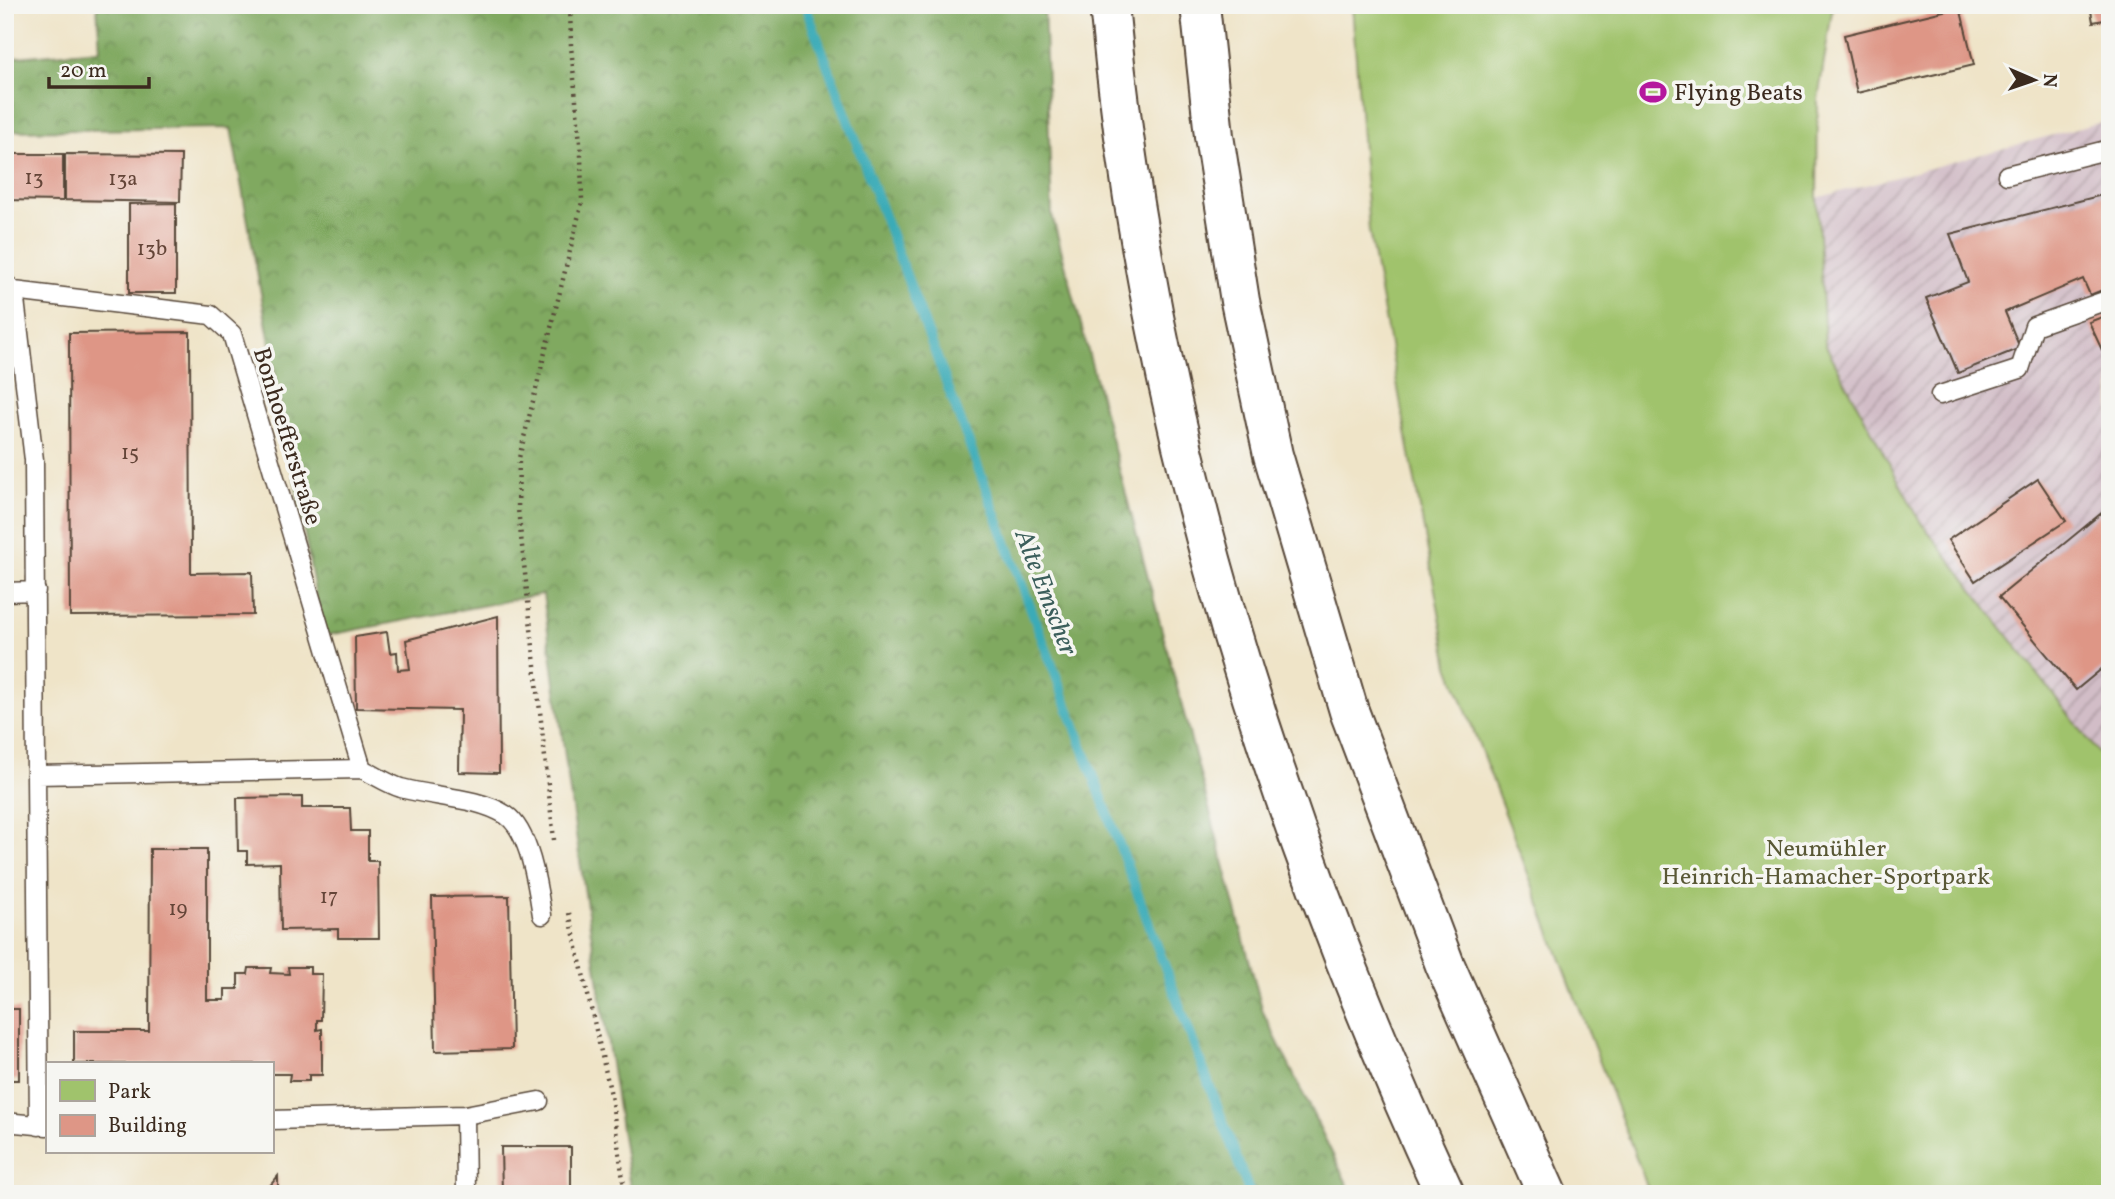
<svg xmlns="http://www.w3.org/2000/svg" width="2115" height="1199" font-family="Vollkorn,serif">
  <style>
    .industrial { fill: url(#industrial-furrows) }
    .green { fill: #a0c36c; stroke: #6e7645; stroke-width: 2 }
    .forest { fill: url(#forest-crowns); stroke: #5e6a3f; stroke-width: 2 }
    .lines { fill: none; stroke-linecap: round; stroke-linejoin: round }
    .stream { stroke: #3babb7; stroke-width: 10 }
    .building { fill: #de9686 }
    .service-casing { stroke: #564638; stroke-width: 21 }
    .motorway-casing { stroke: #564638; stroke-width: 42 }
    .path { stroke: #564638; stroke-width: 4.5; stroke-dasharray: 2 5; stroke-linecap: butt }
    .service { stroke: #fff; stroke-width: 18 }
    .motorway { stroke: #fff; stroke-width: 38 }
    .labels { text-anchor: middle; stroke-width: 7; stroke-linejoin: round; paint-order: stroke }
    .number-label { font-size: 21px; fill: #644538 }
    .poi-label { font-size: 24px; fill: #3b2a1e; stroke: #f6f6f2; text-anchor: start }
    .street-label { font-size: 24px; fill: #3b2a1e; stroke: #f6f6f2 }
    .park-label { font-size: 24px; fill: #595835; stroke: #f6f6f2 }
    .water-label { font-size: 26px; font-style: italic; fill: #3b5e5b; stroke: #f6f6f2 }
  </style>
  <defs>
    <pattern id="industrial-furrows" width="10" height="10" patternUnits="userSpaceOnUse" patternTransform="scale(1.75)"><rect width="10" height="10" fill="#d2bdc7"/><path d="M-1 1l2-2M0 10L10 0M9 11l2-2" fill="none" stroke="#ac9aa1"/></pattern>
    <pattern id="forest-crowns" width="20" height="18" patternUnits="userSpaceOnUse" patternTransform="scale(1.75)"><rect width="20" height="18" fill="#80a960"/><path d="M2 6a3 3 0 1 1 6 0M12 15a3 3 0 1 1 6 0" fill="none" stroke="#6a8a4f"/></pattern>
  </defs>
  <rect width="100%" height="100%" fill="#f6f6f2"/>
  <filter id="ink" filterUnits="userSpaceOnUse"><feTurbulence type="fractalNoise" baseFrequency=".0143" numOctaves="2"/><feDisplacementMap in="SourceGraphic" scale="14" xChannelSelector="R" yChannelSelector="G"/><feConvolveMatrix kernelMatrix="1 2 1 2 8 2 1 2 1" color-interpolation-filters="sRGB"/></filter>
  <filter id="wash" filterUnits="userSpaceOnUse"><feTurbulence type="fractalNoise" baseFrequency=".00686" numOctaves="4" result="noise"/><feDisplacementMap in="SourceGraphic" scale="28" xChannelSelector="R" yChannelSelector="G"/><feGaussianBlur stdDeviation="1.57" result="paint"/><feColorMatrix in="noise" values="0 0 0 0 0 0 0 0 0 0 0 0 0 0 0 0 0 1.4 0 .05"/><feComposite in="paint" operator="in"/></filter>
  <g filter="url(#wash)">
    <rect width="100%" height="100%" fill="#efe4c8"/>
    <path class="industrial" d="M 2110,120 L 2110,768 L 1920,521 L 1825,344 L 1817,198 Z"/>
    <path class="green" d="M 1352,5 L 1833,5 L 1818,99 L 1817,198 L 1825,344 L 1920,521 L 2110,768 L 2110,1194 L 1650,1194 L 1449,666 L 1369,231 Z"/>
    <path class="forest" d="M 97,5 L 1044,5 L 1052,215 L 1263,1012 L 1352,1194 L 631,1194 L 573,815 L 543,594 L 323,636 L 231,128 L 5,131 L 5,58 L 100,50 Z"/>
    <g class="lines">
      <path class="stream" d="M 805,5 L 1250,1194"/>
    </g>
    <g id="blocks">
      <path class="building" d="M 2090,5 L 2110,5 L 2110,19 L 2093,22 Z
        M 1960,7 L 1974,65 L 1857,93 L 1844,35 Z
        M 5,154 L 63,154 L 63,201 L 5,200 Z
        M 65,154 L 181,155 L 180,202 L 65,200 Z
        M 2110,193 L 2110,287 L 2090,295 L 2083,279 L 2005,312 L 2020,348 L 1958,373 L 1926,298 L 1968,282 L 1950,234 Z
        M 176,203 L 176,293 L 129,293 L 129,204 Z
        M 2110,314 L 2110,347 L 2102,350 L 2089,322 Z
        M 190,332 L 191,573 L 252,572 L 253,615 L 70,616 L 69,333 Z
        M 2038,479 L 2066,521 L 1975,581 L 1948,540 Z
        M 2110,506 L 2110,662 L 2076,690 L 1999,597 Z
        M 498,616 L 499,773 L 459,772 L 460,710 L 356,708 L 355,637 L 387,632 L 390,653 L 397,652 L 398,670 L 410,669 L 406,640 Z
        M 302,797 L 302,808 L 350,808 L 351,831 L 368,831 L 368,861 L 378,861 L 379,938 L 338,938 L 338,929 L 281,930 L 280,863 L 247,864 L 247,851 L 238,851 L 237,798 Z
        M 150,849 L 207,849 L 207,1000 L 225,1000 L 225,989 L 238,989 L 238,974 L 248,974 L 249,968 L 271,968 L 270,973 L 289,974 L 288,967 L 310,967 L 310,974 L 322,974 L 321,1020 L 317,1020 L 317,1030 L 322,1029 L 322,1075 L 309,1075 L 309,1081 L 289,1081 L 290,1074 L 271,1074 L 271,1064 L 74,1064 L 74,1031 L 149,1031 Z
        M 509,896 L 512,1049 L 435,1051 L 432,897 Z
        M 5,1009 L 19,1009 L 19,1080 L 9,1080 L 9,1084 L 5,1084 Z
        M 501,1147 L 571,1147 L 571,1194 L 502,1194 Z
        M 278,1176 L 278,1188 L 282,1194 L 263,1194 Z"/>
    </g>
  </g>
  <g filter="url(#ink)">
    <use href="#blocks" fill-opacity="0" stroke="#564638" stroke-width="2"/>
    <g class="lines">
      <g class="service-casing">
        <path id="service" d="M 2007,175 L 2110,149
          M 5,283 L 14,291 L 34,460 L 36,775 L 362,769 C 375,775 388,784 401,788 C 433,797 478,797 506,815 C 530,831 538,889 542,915
          M 14,291 L 211,315 L 232,334 L 362,769
          M 1940,395 L 2020,369 L 2034,326 L 2110,299
          M 5,592 L 36,591
          M 36,775 L 39,1126
          M 465,1115 L 539,1101
          M 271,1120 L 465,1115 L 466,1194
          M 5,1122 L 47,1126"/>
      </g>
      <g class="motorway-casing">
        <path id="motorway" d="M 1109,5 C 1147,418 1272,819 1445,1194
          M 1200,5 L 1214,136 L 1240,301 L 1273,455 L 1349,711 L 1445,965 L 1547,1194"/>
      </g>
      <path class="path" d="M 554,840 L 518,509 L 519,458 L 582,202 L 581,154 L 571,46 L 570,5
        M 569,913 L 611,1095 L 625,1194"/>
      <use href="#service" class="service"/>
      <use href="#motorway" class="motorway"/>
    </g>
  </g>
  <defs>
    <g id="stadium-bare" transform="scale(2.1)"><path d="M0-5a6.5 5 0 1 0 0 10a6.5 5 0 1 0 0-10ZM-3.5-1.8h7v3.6h-7Z" fill="#b5179e" stroke="#f6f6f2" stroke-width="2.5" paint-order="stroke"/></g>
  </defs>
  <g fill-rule="evenodd">
    <use href="#stadium-bare" x="1653" y="92"/>
  </g>
  <g class="labels">
    <g class="number-label">
      <text x="34" y="184">13</text>
      <text x="123" y="185">13a</text>
      <text x="152" y="255">13b</text>
      <text x="130" y="459">15</text>
      <text x="329" y="903">17</text>
      <text x="178" y="915">19</text>
    </g>
    <g class="poi-label">
      <text x="1674" y="100">Flying Beats</text>
    </g>
    <g class="street-label">
      <text transform="translate(288 436) rotate(73)" y="8">Bonhoefferstraße</text>
    </g>
    <g class="park-label">
      <text x="1826" y="856">Neumühler<tspan x="1826" dy="28">Heinrich-Hamacher-Sportpark</tspan></text>
    </g>
    <g class="water-label">
      <text transform="translate(1047 592) rotate(69)" y="9">Alte Emscher</text>
    </g>
  </g>
  <rect width="2115" height="1199" fill="none" stroke="#f6f6f2" stroke-width="28"/>
  <rect x="46" y="1062" width="228" height="91" fill="#f6f6f2" stroke="#aba49d" stroke-width="2"/>
  <rect x="60" y="1080" width="35" height="21" fill="#a0c36c" stroke="#aba49d" stroke-width="2"/>
  <text x="108" y="1098" font-size="21" fill="#3b2a1e">Park</text>
  <rect x="60" y="1115" width="35" height="21" fill="#de9686" stroke="#aba49d" stroke-width="2"/>
  <text x="108" y="1132" font-size="21" fill="#3b2a1e">Building</text>
  <g transform="translate(2034 80) rotate(92)" stroke="#f6f6f2" stroke-width="5" paint-order="stroke">
  <path d="M0-5L12 26L0 18L-12 26Z" fill="#3b2a1e"/>
  <text y="-10" font-size="19" font-weight="bold" text-anchor="middle" fill="#3b2a1e">N</text>
  </g>
  <path d="M49 77v10h100v-10" fill="none" stroke="#3b2a1e" stroke-width="3.5"/>
  <text x="60" y="77" font-size="21" fill="#3b2a1e" stroke="#f6f6f2" stroke-width="5" paint-order="stroke">20 m</text>
</svg>
